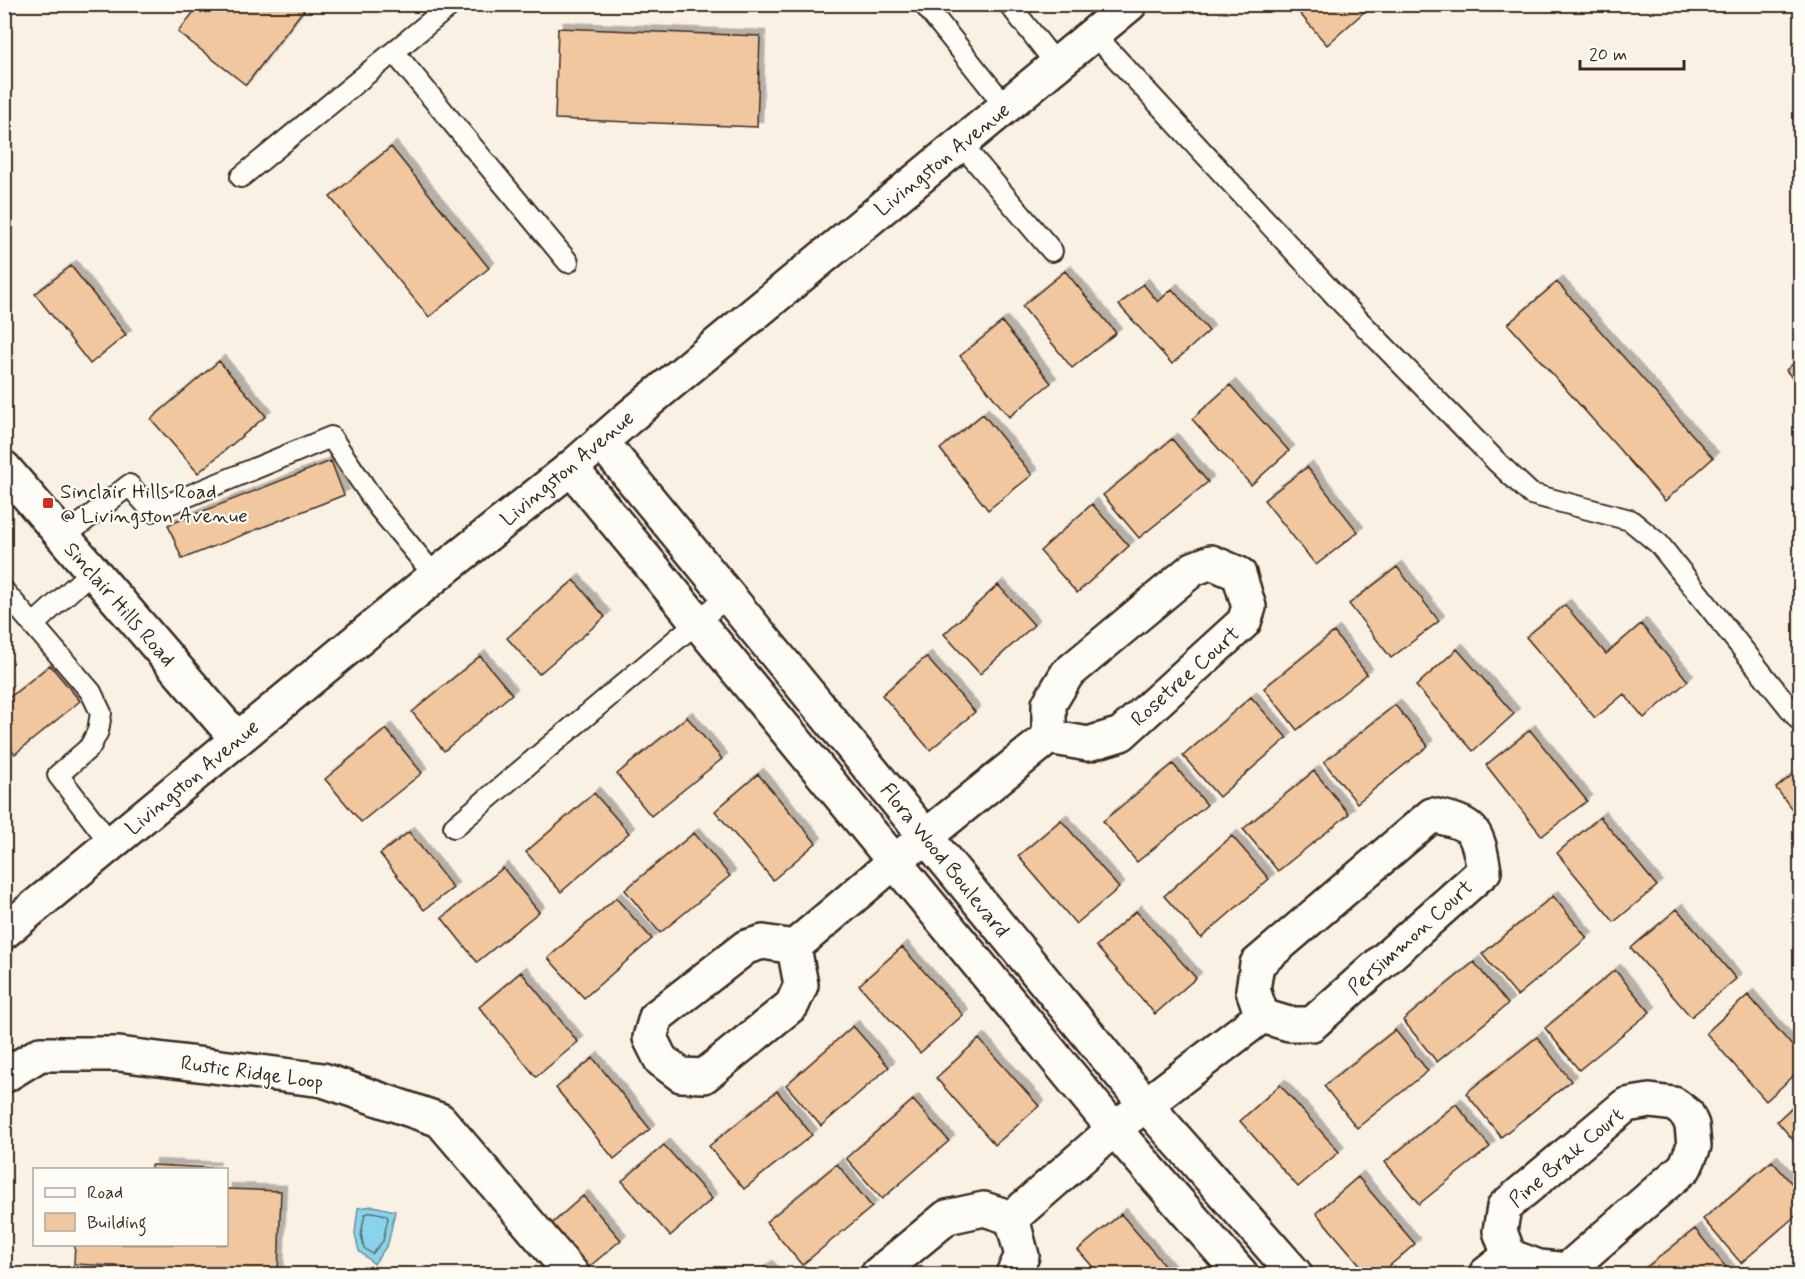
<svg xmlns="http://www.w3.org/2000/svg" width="1805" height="1279" font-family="Mynerve,sans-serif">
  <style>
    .water { fill: #8ad4eb; stroke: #6a9099; stroke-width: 1.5 }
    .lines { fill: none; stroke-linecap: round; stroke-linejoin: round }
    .shore { stroke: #5b6e70; stroke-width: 1.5 }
    .building { fill: #f0c79f; stroke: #3b2a1e; stroke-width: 1.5; filter: url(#shadow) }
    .service-casing { stroke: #3b2a1e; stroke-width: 24 }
    .minor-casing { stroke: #3b2a1e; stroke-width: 38 }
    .tertiary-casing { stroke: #3b2a1e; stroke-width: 38 }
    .service { stroke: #fdfcf7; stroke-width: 20 }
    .minor { stroke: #fdfcf7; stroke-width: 33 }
    .tertiary { stroke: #fdfcf7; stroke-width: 33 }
    .poi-dot { fill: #c8321e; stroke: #fdfcf7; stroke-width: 2 }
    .labels { text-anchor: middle; stroke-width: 4.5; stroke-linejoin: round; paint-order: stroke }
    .street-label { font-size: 21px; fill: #3b2a1e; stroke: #fdfcf7 }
    .poi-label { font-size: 21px; fill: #3b2a1e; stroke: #fdfcf7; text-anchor: start }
  </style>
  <defs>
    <filter id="shadow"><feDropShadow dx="5.5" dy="-5.5" stdDeviation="0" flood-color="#0004"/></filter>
  </defs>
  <rect width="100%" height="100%" fill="#faf1e5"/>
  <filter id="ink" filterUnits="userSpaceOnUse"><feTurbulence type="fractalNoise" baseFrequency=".0167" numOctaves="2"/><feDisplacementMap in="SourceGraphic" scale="12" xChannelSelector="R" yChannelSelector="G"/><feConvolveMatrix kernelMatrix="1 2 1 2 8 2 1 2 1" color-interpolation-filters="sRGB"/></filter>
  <g filter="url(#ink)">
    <path class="water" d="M 373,1206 L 395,1211 L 388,1244 L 374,1264 L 359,1251 L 355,1234 L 358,1208 Z"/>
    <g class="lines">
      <path class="shore" d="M 373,1212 L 386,1215 L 388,1218 L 383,1241 L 372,1254 L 364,1248 L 361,1234 L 365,1214 Z"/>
    </g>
    <path class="building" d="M 200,4 L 308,4 L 246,85 L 178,32 Z
      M 1299,4 L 1358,4 L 1364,12 L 1327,45 L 1295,8 Z
      M 558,28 L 760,36 L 757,127 L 555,119 Z
      M 391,147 L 489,268 L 429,317 L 330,197 Z
      M 71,266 L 126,335 L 90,364 L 35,294 Z
      M 1065,271 L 1116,333 L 1072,368 L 1022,306 Z
      M 1557,282 L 1713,458 L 1665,501 L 1508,324 Z
      M 1143,284 L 1158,302 L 1172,289 L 1209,331 L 1172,364 L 1119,305 Z
      M 1002,322 L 1051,383 L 1009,417 L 960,356 Z
      M 1800,358 L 1800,388 L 1786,370 Z
      M 219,361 L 266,416 L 198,473 L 151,419 Z
      M 1230,385 L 1289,451 L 1251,485 L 1192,419 Z
      M 983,414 L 1032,475 L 988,510 L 940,449 Z
      M 1172,439 L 1208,482 L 1139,538 L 1103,495 Z
      M 331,461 L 344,495 L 182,559 L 168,525 Z
      M 1307,467 L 1358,532 L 1316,565 L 1264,500 Z
      M 1092,504 L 1129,546 L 1077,593 L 1040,551 Z
      M 1397,567 L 1439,621 L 1391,658 L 1349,604 Z
      M 574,580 L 605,617 L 539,674 L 507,638 Z
      M 998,585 L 1034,625 L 980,674 L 944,634 Z
      M 1565,605 L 1606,654 L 1641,624 L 1688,681 L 1644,718 L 1624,694 L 1595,718 L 1526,637 Z
      M 1334,632 L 1367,674 L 1297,730 L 1264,688 Z
      M 1457,649 L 1514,714 L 1473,751 L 1416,686 Z
      M 480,656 L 512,694 L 444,751 L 412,712 Z
      M 926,657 L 975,712 L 930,750 L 882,695 Z
      M 50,665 L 80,701 L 15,754 L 4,742 L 4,702 Z
      M 1251,697 L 1287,738 L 1219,797 L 1183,756 Z
      M 1395,705 L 1428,746 L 1357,803 L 1324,762 Z
      M 687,717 L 722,759 L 651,816 L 617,774 Z
      M 386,729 L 422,773 L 361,822 L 325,779 Z
      M 1530,730 L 1587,801 L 1542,836 L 1486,765 Z
      M 1173,764 L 1207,805 L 1137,862 L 1103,821 Z
      M 1800,769 L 1800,820 L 1776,788 Z
      M 1314,771 L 1349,814 L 1278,871 L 1243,829 Z
      M 758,774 L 816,843 L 773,880 L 715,811 Z
      M 594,793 L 629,833 L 561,892 L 526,852 Z
      M 1600,817 L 1657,886 L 1614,922 L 1557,853 Z
      M 1061,820 L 1119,888 L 1076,924 L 1018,856 Z
      M 409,832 L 453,888 L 424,910 L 380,854 Z
      M 694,833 L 730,876 L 660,933 L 625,890 Z
      M 1232,836 L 1269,879 L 1201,938 L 1164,896 Z
      M 503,868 L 539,912 L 477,962 L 442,918 Z
      M 1553,896 L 1587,938 L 1517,996 L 1482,954 Z
      M 616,898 L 652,939 L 584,998 L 548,958 Z
      M 1677,909 L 1736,979 L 1691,1017 L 1631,948 Z
      M 1136,911 L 1196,978 L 1155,1014 L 1096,946 Z
      M 902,947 L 963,1015 L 920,1053 L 859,985 Z
      M 1474,962 L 1508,1004 L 1437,1062 L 1403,1020 Z
      M 1615,970 L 1650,1012 L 1579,1070 L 1545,1028 Z
      M 521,972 L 578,1042 L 536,1077 L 479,1007 Z
      M 1748,995 L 1800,1055 L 1800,1070 L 1766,1101 L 1706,1033 Z
      M 853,1026 L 889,1067 L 821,1126 L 786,1085 Z
      M 1395,1030 L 1428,1071 L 1357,1128 L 1324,1086 Z
      M 1537,1037 L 1571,1081 L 1501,1137 L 1466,1093 Z
      M 979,1039 L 1039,1106 L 995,1145 L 936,1078 Z
      M 593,1058 L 650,1129 L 614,1159 L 556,1088 Z
      M 1280,1085 L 1339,1152 L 1298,1187 L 1240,1121 Z
      M 777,1091 L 812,1135 L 744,1189 L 709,1146 Z
      M 913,1100 L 949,1141 L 882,1199 L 846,1158 Z
      M 1800,1100 L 1800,1148 L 1777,1121 Z
      M 1456,1104 L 1490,1147 L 1419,1204 L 1385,1162 Z
      M 664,1145 L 712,1199 L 670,1236 L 622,1181 Z
      M 1772,1161 L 1800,1193 L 1800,1212 L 1741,1263 L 1703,1219 Z
      M 837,1164 L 872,1207 L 802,1265 L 766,1222 Z
      M 151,1165 L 215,1168 L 214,1170 L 151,1170 Z
      M 1358,1177 L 1415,1244 L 1380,1274 L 1368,1274 L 1316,1213 Z
      M 226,1189 L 281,1191 L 278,1274 L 150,1274 L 150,1268 L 74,1264 L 75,1244 L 226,1244 Z
      M 583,1196 L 621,1240 L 583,1272 L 546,1229 Z
      M 1121,1214 L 1172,1274 L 1099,1274 L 1078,1250 Z
      M 1695,1229 L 1729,1271 L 1725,1274 L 1638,1274 Z
      M 767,1266 L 774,1274 L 756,1274 Z"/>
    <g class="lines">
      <g class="service-casing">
        <path id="service" d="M 924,4 L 1006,107
          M 1009,4 L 1057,65
          M 1094,34 L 1342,303 L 1498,463 L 1531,494 L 1630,520 L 1659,544 L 1800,721
          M 394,52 L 568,262
          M 961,144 L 1052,251
          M 241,177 L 452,4
          M 63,538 L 129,485 L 152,511 L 331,437 L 379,508 L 435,576
          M 4,591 L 91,692 L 101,713 L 98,731 L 90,747 L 58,775 L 111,844
          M 33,625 L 92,571
          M 454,827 L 728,596"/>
      </g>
      <g class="minor-casing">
        <path id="minor" d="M 601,441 L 1146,1105 L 1295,1274
          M 571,468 L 1114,1129 L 1241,1274
          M 794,947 L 801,985 L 792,1005 L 704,1076 L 681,1075 L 661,1060 L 650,1038 L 656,1017 L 746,947 L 763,942 L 794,947 L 894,862 L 1049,737 L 1049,704 L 1067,674 L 1193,569 L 1211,562 L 1239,574 L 1249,607 L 1244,622 L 1121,734 L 1088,744 L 1049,737
          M 4,1076 L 40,1054 L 119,1054 L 323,1080 L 440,1120 L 572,1274
          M 1650,1101 L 1674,1104 L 1687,1114 L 1692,1125 L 1694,1146 L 1685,1167 L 1567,1270 L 1539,1267 L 1509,1256 L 1500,1231 L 1504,1207 L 1626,1105 Z
          M 1012,1218 L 1114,1129 L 1262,1016 L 1253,990 L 1257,964 L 1432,815 C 1474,824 1477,828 1484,871 L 1312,1024 L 1289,1024 L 1262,1016
          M 1012,1218 L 1022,1256 L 1013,1274
          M 878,1274 L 947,1217 L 984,1209 L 1012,1218
          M 1486,1274 L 1509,1256"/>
      </g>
      <g class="tertiary-casing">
        <path id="tertiary" d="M 4,468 L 237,739
          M 4,932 L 435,576 L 571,468 L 628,418 L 1130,4"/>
      </g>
      <use href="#service" class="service"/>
      <use href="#minor" class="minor"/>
      <use href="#tertiary" class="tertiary"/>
    </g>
  </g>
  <rect class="poi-dot" x="42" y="497" width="12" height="12" rx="3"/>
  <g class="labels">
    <g class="street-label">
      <text transform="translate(942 159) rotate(-39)" y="7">Livingston Avenue</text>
      <text transform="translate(567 468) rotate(-40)" y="7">Livingston Avenue</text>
      <text transform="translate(120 604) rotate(49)" y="7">Sinclair Hills Road</text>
      <text transform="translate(1185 676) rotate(-42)" y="7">Rosetree Court</text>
      <text transform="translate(192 777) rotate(-40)" y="7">Livingston Avenue</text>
      <text transform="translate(945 860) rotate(51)" y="7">Flora Wood Boulevard</text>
      <text transform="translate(1410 937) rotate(-42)" y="7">Persimmon Court</text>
      <text transform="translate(252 1072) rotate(8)" y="7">Rustic Ridge Loop</text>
      <text transform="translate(1566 1157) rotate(-40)" y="7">Pine Brak Court</text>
    </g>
    <g class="poi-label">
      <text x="60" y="498">Sinclair Hills Road<tspan x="60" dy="24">@ Livingston Avenue</tspan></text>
    </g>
  </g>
  <rect width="1805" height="1279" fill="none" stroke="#fdfcf7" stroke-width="24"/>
  <rect x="12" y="12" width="1781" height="1255" fill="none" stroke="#3b2a1e" stroke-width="2" filter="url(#ink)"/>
  <rect x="33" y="1168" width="195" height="78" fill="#fdfcf7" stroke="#afa8a0" stroke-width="1.5"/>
  <rect x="45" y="1188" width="30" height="9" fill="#fdfcf7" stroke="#afa8a0" stroke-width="1.5"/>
  <text x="87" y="1198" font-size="18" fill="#3b2a1e">Road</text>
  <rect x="45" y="1213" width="30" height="18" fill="#f0c79f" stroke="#afa8a0" stroke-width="1.5"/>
  <text x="87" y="1228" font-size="18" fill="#3b2a1e">Building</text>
  <path d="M1580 60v9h104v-9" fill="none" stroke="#3b2a1e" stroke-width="3"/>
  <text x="1589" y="60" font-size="18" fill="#3b2a1e" stroke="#fdfcf7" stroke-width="4.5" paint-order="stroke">20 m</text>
</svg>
